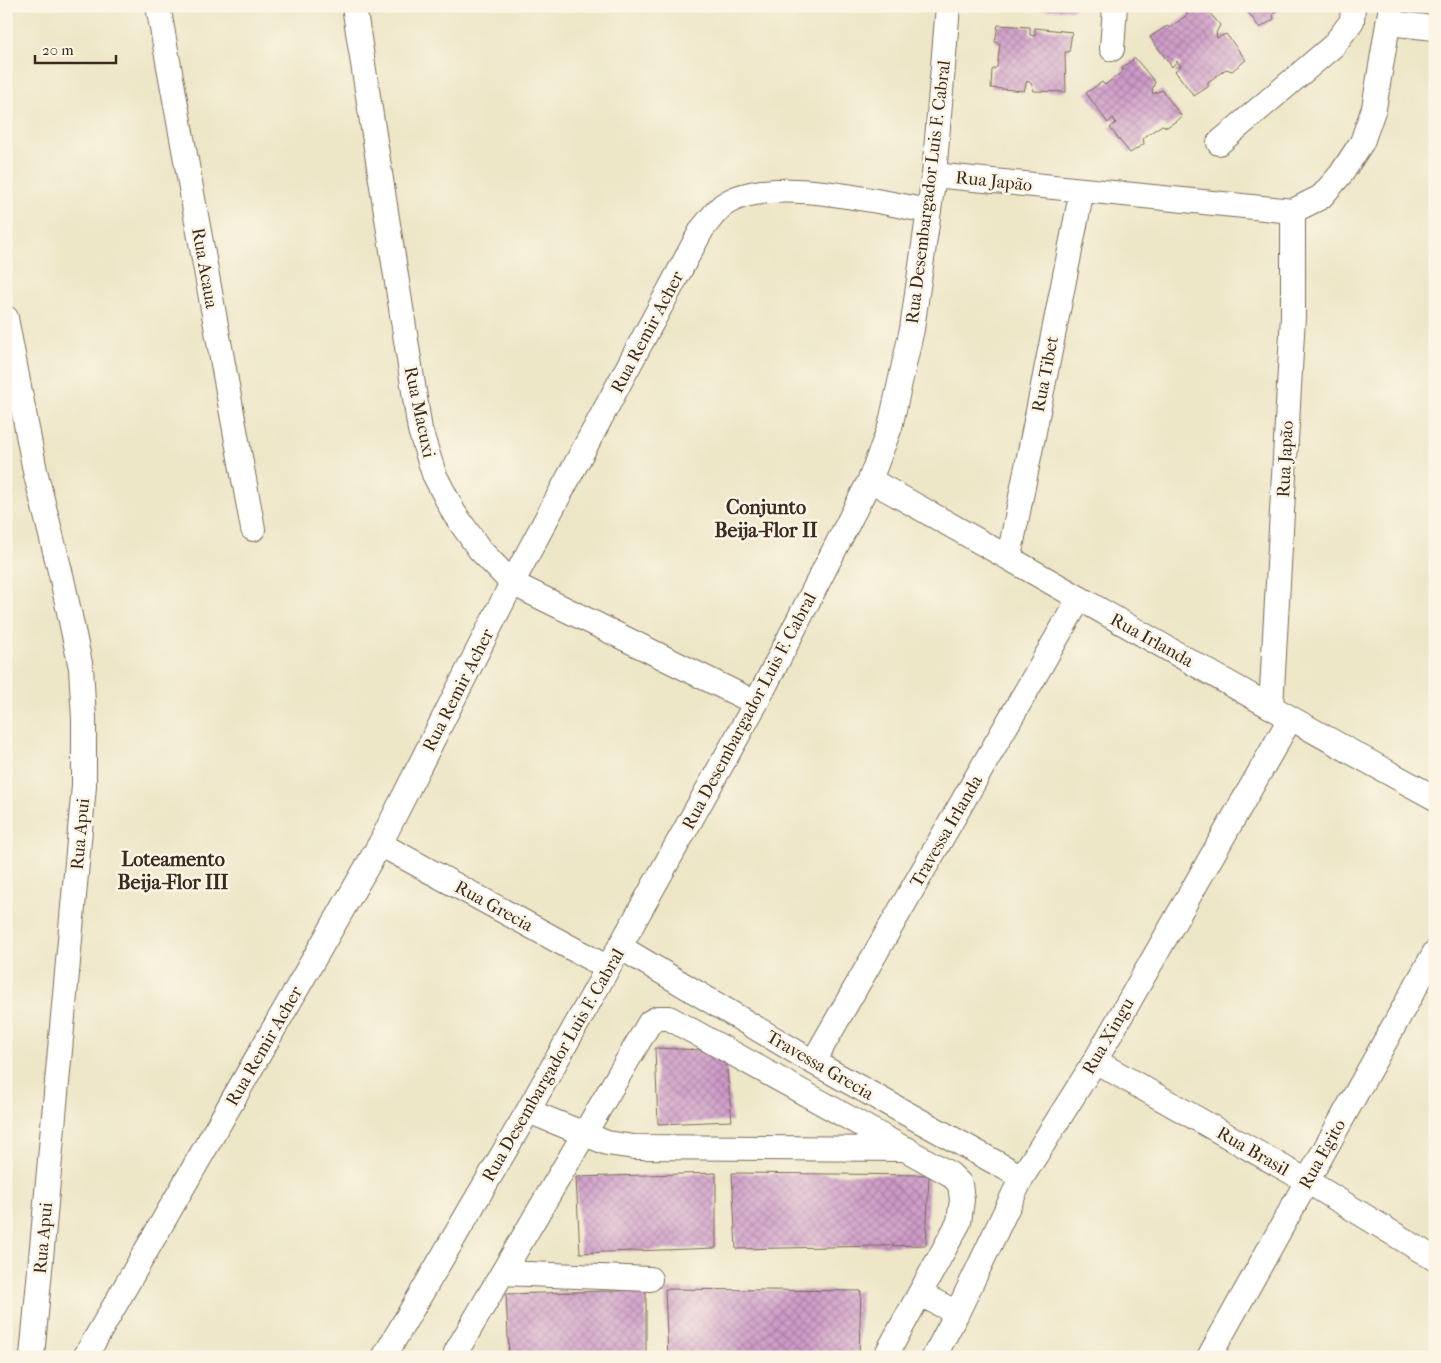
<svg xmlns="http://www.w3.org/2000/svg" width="1441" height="1363" font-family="'IM FELL French Canon',serif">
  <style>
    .building { fill: url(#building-cross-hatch) }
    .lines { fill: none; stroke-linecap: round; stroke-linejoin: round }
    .street-casing { stroke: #796c59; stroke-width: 26 }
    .street { stroke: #fff; stroke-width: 24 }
    .labels { text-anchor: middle; stroke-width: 5; stroke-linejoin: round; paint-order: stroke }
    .street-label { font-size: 18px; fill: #3b2a1e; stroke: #fcf5e5 }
    .quarter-label { font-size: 20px; font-weight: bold; fill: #3b2a1e; stroke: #fcf5e5 }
  </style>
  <defs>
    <pattern id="building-cross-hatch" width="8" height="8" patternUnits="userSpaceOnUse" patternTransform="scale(1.25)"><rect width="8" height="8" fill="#cd9ac8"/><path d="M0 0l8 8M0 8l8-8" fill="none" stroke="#a87ea2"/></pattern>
  </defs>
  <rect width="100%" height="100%" fill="#fcf5e5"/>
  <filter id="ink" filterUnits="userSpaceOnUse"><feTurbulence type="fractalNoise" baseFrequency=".02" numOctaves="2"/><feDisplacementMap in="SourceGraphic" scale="10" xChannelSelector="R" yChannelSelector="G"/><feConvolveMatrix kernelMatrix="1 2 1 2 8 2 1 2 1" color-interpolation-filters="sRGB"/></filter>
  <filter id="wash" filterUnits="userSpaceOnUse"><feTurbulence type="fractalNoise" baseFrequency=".0096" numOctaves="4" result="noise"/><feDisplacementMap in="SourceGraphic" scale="20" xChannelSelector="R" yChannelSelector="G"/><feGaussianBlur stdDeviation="1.12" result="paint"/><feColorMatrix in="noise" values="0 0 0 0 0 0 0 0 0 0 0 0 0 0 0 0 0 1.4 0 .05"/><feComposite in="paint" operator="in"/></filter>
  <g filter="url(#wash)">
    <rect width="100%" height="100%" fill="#ede6c7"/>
    <g id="blocks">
      <path class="building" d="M 1042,6 L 1075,6 L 1075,10 L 1043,10 Z
        M 1193,6 L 1204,6 L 1220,25 L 1216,33 L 1217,38 L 1226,34 L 1246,60 L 1232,71 L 1226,69 L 1208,82 L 1208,87 L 1194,96 L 1175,71 L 1181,66 L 1177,61 L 1172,67 L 1150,37 L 1167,26 L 1170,28 L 1188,14 L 1186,12 Z
        M 1243,6 L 1283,6 L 1273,14 L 1274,19 L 1260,28 Z
        M 998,25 L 1030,27 L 1030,35 L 1035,36 L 1035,28 L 1072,32 L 1069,52 L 1065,52 L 1066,92 L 1034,91 L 1031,83 L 1027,81 L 1024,91 L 991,88 L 992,70 L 997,67 L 1000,44 L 995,42 Z
        M 1135,58 L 1155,82 L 1152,90 L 1153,94 L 1162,90 L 1182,117 L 1167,127 L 1162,125 L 1143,138 L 1144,144 L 1130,153 L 1110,128 L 1116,123 L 1113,118 L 1108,123 L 1086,93 L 1102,82 L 1105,85 L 1123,71 L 1122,68 Z
        M 655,1048 L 725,1051 L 732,1121 L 658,1124 Z
        M 716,1173 L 716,1248 L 580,1253 L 576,1177 Z
        M 732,1173 L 929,1175 L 926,1245 L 736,1249 Z
        M 665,1289 L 861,1291 L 859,1357 L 668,1357 Z
        M 646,1290 L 646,1357 L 509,1357 L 506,1294 Z"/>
    </g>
  </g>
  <g filter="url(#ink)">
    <use href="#blocks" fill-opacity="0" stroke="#796c59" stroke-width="1"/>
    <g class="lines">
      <g class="street-casing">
        <path id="street" d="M 158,6 L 253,529
          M 354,6 L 420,430 L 434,474 L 454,513 L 480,550 L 512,583 L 756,703
          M 1388,23 L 1435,28
          M 1112,49 L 1115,6
          M 1219,143 L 1333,46 L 1352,21 L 1353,6
          M 934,175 L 1293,211 L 1321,197 L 1341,174 L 1362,142 L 1374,108 L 1391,6
          M 6,318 L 35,471 L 62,579 L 81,668 L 84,719 L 84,786 L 32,1357
          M 870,480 C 1059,585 1245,695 1435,798
          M 1009,557 L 1082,190
          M 1271,707 L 1293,316 L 1293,211
          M 380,844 L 608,968
          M 620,947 L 813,1062 L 1022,1177
          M 1095,1061 L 1307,1181 L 1435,1259
          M 813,1062 L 1079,599
          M 528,1111 L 607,1143 L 634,1147 L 907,1149
          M 503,1273 L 650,1279
          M 920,1294 L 957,1313
          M 85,1357 L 380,844 L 512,583 L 702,229 C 708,222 715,212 722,206 C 764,173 879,202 929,211
          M 384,1357 L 528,1111 L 756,703 L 870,480 L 890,427 L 912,329 L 934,175 L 948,6
          M 457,1357 L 456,1352 L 650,1022 L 658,1018 L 669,1018 L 950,1174 L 960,1184 L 962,1200 L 959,1222 L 885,1357
          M 934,1357 L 957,1313 L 1022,1177 L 1095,1061 L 1290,719
          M 1209,1357 L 1435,952"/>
      </g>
      <use href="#street" class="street"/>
    </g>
  </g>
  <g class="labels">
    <g class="street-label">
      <text transform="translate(994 181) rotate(6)" y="6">Rua Japão</text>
      <text transform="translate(928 192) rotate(-83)" y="6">Rua Desembargador Luis F. Cabral</text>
      <text transform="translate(205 268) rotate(80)" y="6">Rua Acaua</text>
      <text transform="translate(647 332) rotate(-62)" y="6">Rua Remir Acher</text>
      <text transform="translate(1045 374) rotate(-79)" y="6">Rua Tibet</text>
      <text transform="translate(420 412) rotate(78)" y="6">Rua Macuxi</text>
      <text transform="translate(1285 459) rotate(-87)" y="6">Rua Japão</text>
      <text transform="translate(1152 640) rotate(29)" y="6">Rua Irlanda</text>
      <text transform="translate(458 690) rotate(-63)" y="6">Rua Remir Acher</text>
      <text transform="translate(749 711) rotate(-62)" y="6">Rua Desembargador Luis F. Cabral</text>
      <text transform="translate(946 831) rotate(-60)" y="6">Travessa Irlanda</text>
      <text transform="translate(80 834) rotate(-85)" y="6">Rua Apui</text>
      <text transform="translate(494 906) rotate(29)" y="6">Rua Grecia</text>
      <text transform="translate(1108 1036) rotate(-60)" y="6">Rua Xingu</text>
      <text transform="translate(264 1046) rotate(-60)" y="6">Rua Remir Acher</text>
      <text transform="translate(553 1065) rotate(-60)" y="6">Rua Desembargador Luis F. Cabral</text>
      <text transform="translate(820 1065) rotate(30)" y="6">Travessa Grecia</text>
      <text transform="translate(1253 1151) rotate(30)" y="6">Rua Brasil</text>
      <text transform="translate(1322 1154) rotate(-61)" y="6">Rua Egito</text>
      <text transform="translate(43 1238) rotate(-85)" y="6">Rua Apui</text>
    </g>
    <g class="quarter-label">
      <text x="766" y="514">Conjunto<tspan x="766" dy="23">Beija-Flor II</tspan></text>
      <text x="173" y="866">Loteamento<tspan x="173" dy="23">Beija-Flor III</tspan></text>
    </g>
  </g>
  <rect width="1441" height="1363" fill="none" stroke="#fcf5e5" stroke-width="25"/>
  <path d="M35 55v8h81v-8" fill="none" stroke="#3b2a1e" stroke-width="2.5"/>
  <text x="42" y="55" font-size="15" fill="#3b2a1e" stroke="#fcf5e5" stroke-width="4" paint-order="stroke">20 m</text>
</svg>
